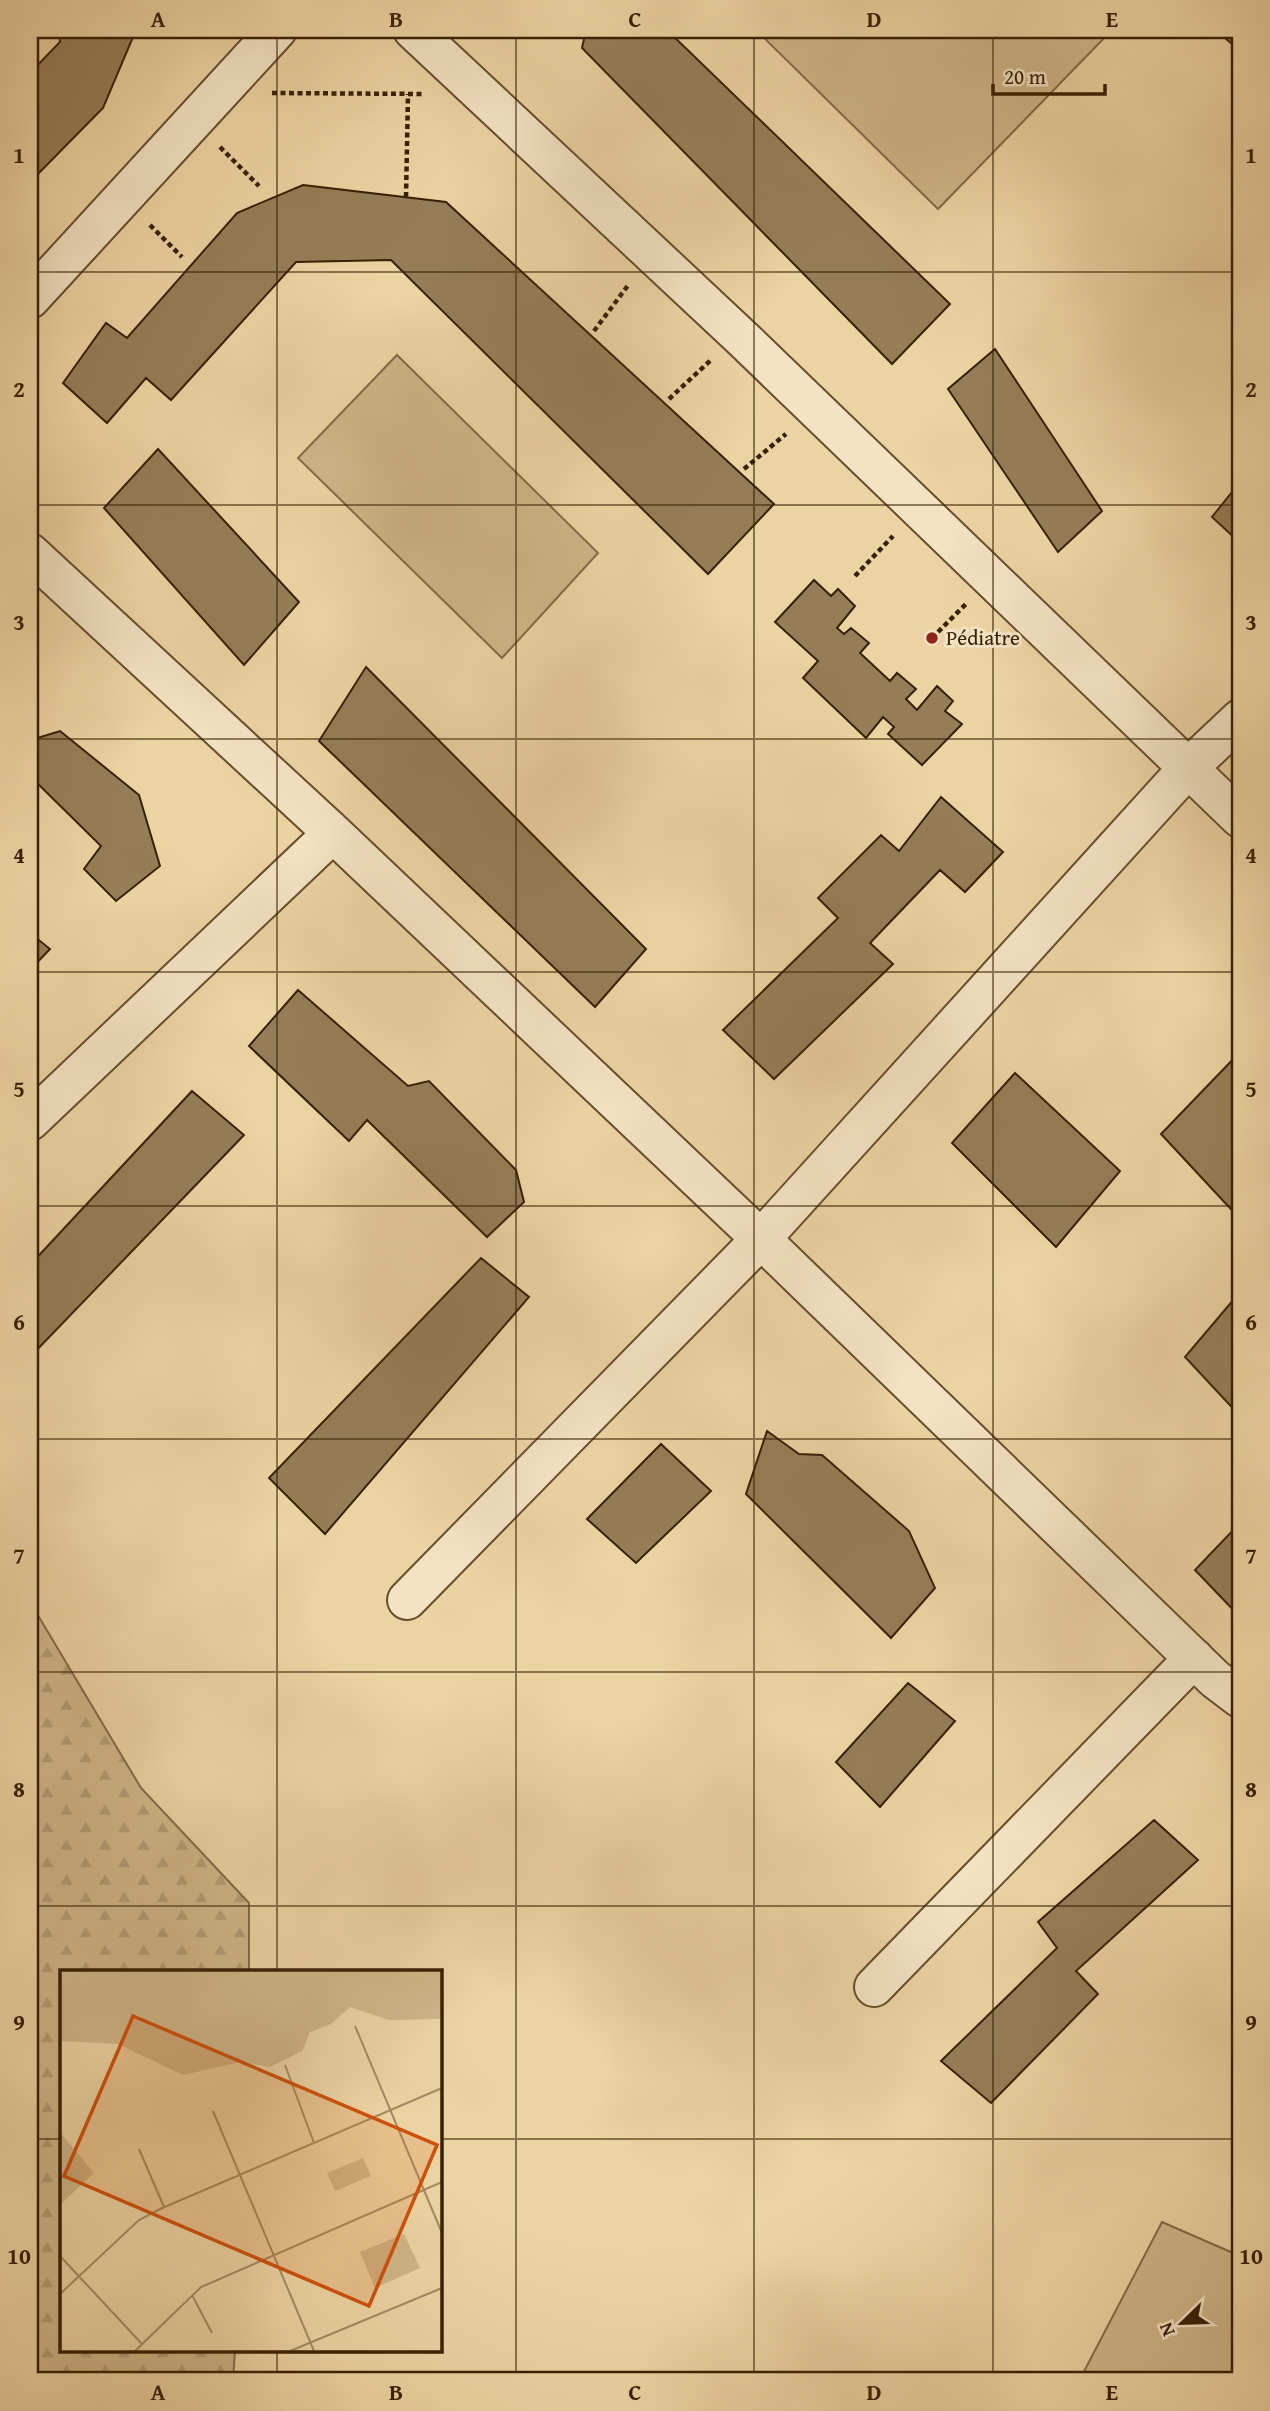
<svg xmlns="http://www.w3.org/2000/svg" width="1270" height="2411" font-family="'Gentium Book Plus',serif">
  <style>
    .green { fill: #ceb587; stroke: #846a46; stroke-width: 2 }
    .forest { fill: url(#forest-firs); stroke: #846a46; stroke-width: 2 }
    .building { fill: #967d56; stroke: #392004; stroke-width: 2 }
    .lines { fill: none; stroke-linecap: round; stroke-linejoin: round }
    .street-casing { stroke: #664d2c; stroke-width: 42 }
    .path { stroke: #392004; stroke-width: 4.5; stroke-dasharray: 5 3.5; stroke-linecap: butt }
    .street { stroke: #f3e2c3; stroke-width: 38 }
    .grid { fill: none; stroke: #392004; stroke-width: 2; stroke-opacity: 0.55 }
    .poi-dot { fill: #8f2418; stroke: #f3e2c3; stroke-width: 2.5 }
    .labels { text-anchor: middle; stroke-width: 6; stroke-linejoin: round; paint-order: stroke }
    .poi-label { font-size: 21px; fill: #392004; stroke: #f3e2c3; text-anchor: start }
    .inset-road { fill: none; stroke: #a48b63; stroke-width: 2 }
    .view { fill: #ce500b; fill-opacity: 0.15; stroke: #ce500b; stroke-width: 3.5 }
    .inset-edge { fill: none; stroke: #392004; stroke-width: 3.5 }
    .neatline { fill: none; stroke: #392004; stroke-width: 2.5 }
    .grid-label { font-size: 23px; text-anchor: middle; font-weight: bold; fill: #392004 }
  </style>
  <defs>
    <pattern id="forest-firs" width="22" height="20" patternUnits="userSpaceOnUse" patternTransform="scale(1.75)"><rect width="22" height="20" fill="#ceb587"/><path d="M5 1l3.5 6h-7zM16 11l3.5 6h-7z" fill="#b29b73"/></pattern>
  </defs>
  <rect width="100%" height="100%" fill="#ecd3a2"/>
  <filter id="stains"><feTurbulence type="fractalNoise" baseFrequency=".00286" numOctaves="4"/><feColorMatrix values="0 0 0 0 .2 0 0 0 0 .09 0 0 0 0 .02 0 0 0 .5 -.17"/></filter>
  <radialGradient id="worn" r=".72"><stop offset=".6" stop-color="#630" stop-opacity="0"/><stop offset="1" stop-color="#630" stop-opacity=".3"/></radialGradient>
  <path class="green" d="M 756,30 L 1112,30 L 938,209 Z
    M 397,355 L 598,553 L 502,658 L 298,458 Z
    M 1162,2222 L 1240,2256 L 1240,2381 L 1079,2381 Z"/>
  <path class="forest" d="M 30,1602 L 141,1788 L 249,1903 L 249,1972 L 61,1972 L 61,2350 L 235,2350 L 233,2381 L 30,2381 Z"/>
  <path class="building" d="M 58,30 L 136,30 L 103,108 L 30,182 L 30,73 L 60,42 Z
    M 586,30 L 667,30 L 950,304 L 892,364 L 582,48 Z
    M 1231,30 L 1240,30 L 1240,51 L 1224,37 Z
    M 303,185 L 446,202 L 774,504 L 708,574 L 391,260 L 296,262 L 171,400 L 146,378 L 107,423 L 63,383 L 106,323 L 127,338 L 237,213 Z
    M 995,349 L 1102,511 L 1058,552 L 948,389 Z
    M 158,449 L 299,602 L 244,665 L 104,508 Z
    M 1240,482 L 1240,543 L 1212,517 Z
    M 814,580 L 831,596 L 838,589 L 855,606 L 837,628 L 844,634 L 851,628 L 869,643 L 860,653 L 890,681 L 897,673 L 916,689 L 906,699 L 917,710 L 937,686 L 953,701 L 945,711 L 962,724 L 922,765 L 888,734 L 894,727 L 883,717 L 866,738 L 803,678 L 818,661 L 775,622 Z
    M 366,667 L 646,949 L 595,1007 L 319,741 Z
    M 60,731 L 139,795 L 160,866 L 116,901 L 84,869 L 101,846 L 30,776 L 30,735 L 34,739 Z
    M 941,797 L 1003,852 L 965,892 L 940,870 L 870,943 L 893,964 L 774,1079 L 723,1030 L 838,918 L 818,898 L 881,835 L 899,851 Z
    M 30,933 L 50,949 L 30,970 Z
    M 298,990 L 408,1086 L 429,1081 L 516,1170 L 524,1202 L 487,1237 L 367,1120 L 349,1141 L 249,1046 Z
    M 1240,1052 L 1240,1219 L 1161,1134 Z
    M 1015,1073 L 1120,1171 L 1056,1247 L 952,1143 Z
    M 192,1091 L 244,1135 L 30,1357 L 30,1265 Z
    M 481,1258 L 529,1297 L 325,1534 L 269,1478 Z
    M 1240,1292 L 1240,1416 L 1185,1357 Z
    M 767,1431 L 799,1454 L 822,1455 L 909,1531 L 935,1588 L 891,1638 L 746,1494 Z
    M 661,1444 L 711,1491 L 636,1563 L 587,1519 Z
    M 1240,1523 L 1240,1617 L 1195,1570 Z
    M 908,1683 L 955,1721 L 880,1807 L 836,1762 Z
    M 1154,1820 L 1198,1860 L 1076,1971 L 1098,1994 L 991,2103 L 941,2061 L 1057,1948 L 1038,1922 Z"/>
  <g class="lines">
    <g class="street-casing">
      <path id="street" d="M 413,30 L 743,339 L 1240,818
        M 30,299 L 277,30
        M 30,553 L 333,833 L 761,1239 L 1215,1679 L 1240,1698
        M 30,1121 L 333,833
        M 407,1600 L 761,1239 L 1188,768 L 1240,719
        M 874,1987 L 1194,1658"/>
    </g>
    <path class="path" d="M 272,93 L 425,94
      M 220,147 L 259,186
      M 406,197 L 408,94
      M 150,225 L 182,257
      M 594,331 L 629,284
      M 669,399 L 712,359
      M 744,469 L 786,434
      M 855,576 L 893,536
      M 932,638 L 966,604"/>
    <use href="#street" class="street"/>
  </g>
  <path class="grid" d="M 277,30 L 277,1972M 516,30 L 516,2381M 754,30 L 754,2381M 993,30 L 993,2381M 30,272 L 1240,272M 30,505 L 1240,505M 30,739 L 1240,739M 30,972 L 1240,972M 30,1206 L 1240,1206M 30,1439 L 1240,1439M 30,1672 L 1240,1672M 30,1906 L 1240,1906M 30,2139 L 61,2139M 439,2139 L 1240,2139M 277,2350 L 277,2381"/>
  <circle class="poi-dot" cx="932" cy="638" r="7"/>
  <g class="labels">
    <g class="poi-label">
      <text x="946" y="645">Pédiatre</text>
    </g>
  </g>
  <g transform="translate(60 1970)">
    <rect width="382" height="382" fill="#ecd3a2"/>
    <path d="M 0,162 L 34,203 L 0,235 ZM 303,188 L 311,206 L 275,221 L 267,203 ZM 344,264 L 360,298 L 315,318 L 300,282 Z" fill="#ceb587"/>
    <path d="M 0,1 L 381,1 L 381,49 L 329,50 L 290,37 L 271,54 L 250,62 L 242,81 L 210,97 L 180,92 L 123,105 L 58,74 L 0,71 Z" fill="#ceb587"/>
    <path class="inset-road" d="M 295,56 L 382,263M 225,95 L 254,173M 153,141 L 254,381M 79,179 L 104,237M 0,286 L 82,374M 0,324 L 79,250 L 100,239 L 382,118M 132,325 L 152,363M 75,381 L 141,317 L 382,212M 230,381 L 382,318"/>
    <path class="view" d="M 73,46 L 377,175 L 309,336 L 4,206 Z"/>
    <rect width="382" height="382" class="inset-edge"/>
  </g>
  <rect width="1270" height="2411" fill="none" stroke="#ecd3a2" stroke-width="77"/>
  <g transform="translate(1182 2323) rotate(247)" stroke="#f3e2c3" stroke-width="5" paint-order="stroke">
  <path d="M0-5L12 26L0 18L-12 26Z" fill="#392004"/>
  <text y="-10" font-size="19" font-weight="bold" text-anchor="middle" fill="#392004">N</text>
  </g>
  <path d="M993 84v10h112v-10" fill="none" stroke="#392004" stroke-width="3.5"/>
  <text x="1004" y="84" font-size="21" fill="#392004" stroke="#f3e2c3" stroke-width="5" paint-order="stroke">20 m</text>
  <rect x="38" y="38" width="1194" height="2334" class="neatline"/>
  <g class="grid-label">
    <text x="158" y="27">A</text>
    <text x="396" y="27">B</text>
    <text x="635" y="27">C</text>
    <text x="874" y="27">D</text>
    <text x="1112" y="27">E</text>
    <text x="19" y="163">1</text>
    <text x="1251" y="163">1</text>
    <text x="19" y="397">2</text>
    <text x="1251" y="397">2</text>
    <text x="19" y="630">3</text>
    <text x="1251" y="630">3</text>
    <text x="19" y="863">4</text>
    <text x="1251" y="863">4</text>
    <text x="19" y="1097">5</text>
    <text x="1251" y="1097">5</text>
    <text x="19" y="1330">6</text>
    <text x="1251" y="1330">6</text>
    <text x="19" y="1564">7</text>
    <text x="1251" y="1564">7</text>
    <text x="19" y="1797">8</text>
    <text x="1251" y="1797">8</text>
    <text x="19" y="2030">9</text>
    <text x="1251" y="2030">9</text>
    <text x="19" y="2264">10</text>
    <text x="1251" y="2264">10</text>
    <text x="158" y="2400">A</text>
    <text x="396" y="2400">B</text>
    <text x="635" y="2400">C</text>
    <text x="874" y="2400">D</text>
    <text x="1112" y="2400">E</text>
  </g>
  <rect width="100%" height="100%" filter="url(#stains)"/>
  <rect width="100%" height="100%" fill="url(#worn)"/>
</svg>
